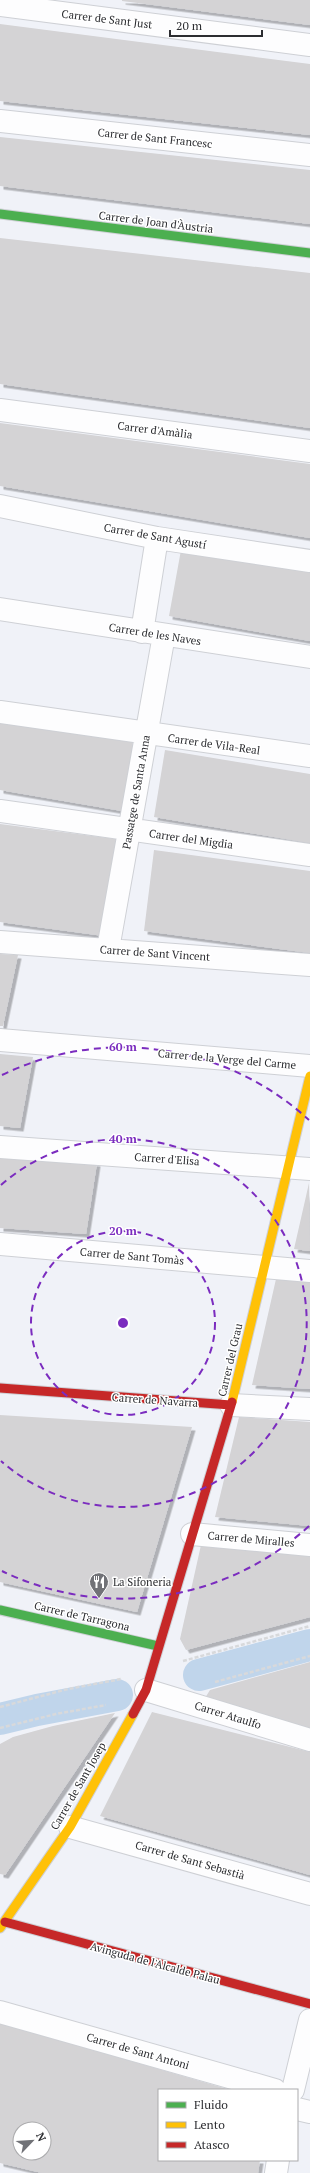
<svg xmlns="http://www.w3.org/2000/svg" width="310" height="2173" font-family="'PT Serif',serif">
  <style>
    .lines { fill: none; stroke-linecap: round; stroke-linejoin: round }
    .canal { stroke: #c0d5eb; stroke-width: 32 }
    .building { fill: #d4d3d5; fill-rule: evenodd; filter: url(#shadow) }
    .street-casing { stroke: #ced0d5; stroke-width: 24 }
    .fast-casing { stroke: #ced0d5; stroke-width: 11 }
    .slow-casing { stroke: #ced0d5; stroke-width: 11 }
    .jam-casing { stroke: #ced0d5; stroke-width: 11 }
    .path { stroke: #d8d9db; stroke-width: 2.5; stroke-dasharray: 4 2; stroke-linecap: butt }
    .street { stroke: #fdfdfe; stroke-width: 22 }
    .fast { stroke: #4caf50; stroke-width: 9 }
    .slow { stroke: #ffc107; stroke-width: 9 }
    .jam { stroke: #c62828; stroke-width: 9 }
    .ring { fill: none; stroke: #7b2cbf; stroke-width: 2; stroke-dasharray: 7 5 }
    .labels { text-anchor: middle; stroke-width: 3; stroke-linejoin: round; paint-order: stroke }
    .street-label { font-size: 11px; fill: #2c2d31; stroke: #fff }
    .poi-label { font-size: 11px; fill: #2c2d31; stroke: #fff; text-anchor: start }
    .centre { fill: #7b2cbf; stroke: #fff; stroke-width: 2 }
    .ring-label { font-size: 12px; text-anchor: middle; font-weight: bold; fill: #7b2cbf; stroke: #fff; stroke-width: 3; stroke-linejoin: round; paint-order: stroke }
  </style>
  <defs>
    <filter id="shadow"><feDropShadow dx="3.5" dy="3.5" stdDeviation="0" flood-color="#0004"/></filter>
  </defs>
  <rect width="100%" height="100%" fill="#f0f2f8"/>
  <g class="lines">
    <path class="canal" d="M 199,1675 L 310,1645
      M 0,1719 L 37,1710 L 117,1695"/>
  </g>
  <path class="building" d="M 122,0 L 310,0 L 310,25 L 122,1 Z
    M 0,24 L 310,64 L 310,135 L 0,101 Z
    M 0,137 L 310,170 L 310,224 L 0,186 Z
    M 0,238 L 310,273 L 310,428 L 0,384 Z
    M 0,423 L 310,464 L 310,538 L 0,486 Z
    M 181,550 L 310,572 L 310,641 L 169,616 Z
    M 0,720 L 133,742 L 122,811 L 0,790 Z
    M 165,750 L 310,774 L 310,843 L 154,817 Z
    M 0,824 L 116,839 L 104,936 L 0,922 Z
    M 154,850 L 310,871 L 310,953 L 144,931 Z
    M 0,954 L 18,955 L 3,1026 L 0,1026 Z
    M 0,1054 L 33,1057 L 20,1128 L 0,1126 Z
    M 0,1154 L 97,1163 L 86,1234 L 0,1228 Z
    M 309,1183 L 310,1251 L 294,1249 Z
    M 276,1279 L 310,1281 L 310,1389 L 252,1385 Z
    M 0,1415 L 192,1427 L 137,1612 L 0,1582 Z
    M 239,1417 L 310,1422 L 310,1526 L 215,1517 Z
    M 201,1545 L 310,1555 L 310,1617 L 186,1650 L 180,1639 Z
    M 310,1662 L 310,1730 L 205,1698 L 210,1690 Z
    M 152,1712 L 310,1752 L 310,1875 L 100,1816 Z
    M 115,1713 L 5,1875 L 0,1874 L 0,1744 L 13,1737 L 53,1726 Z
    M 0,2023 L 231,2090 L 159,2090 L 159,2160 L 260,2160 L 258,2173 L 42,2173 L 0,2163 ZM 20,2129 L 44,2129 L 44,2153 L 20,2153 Z"/>
  <g class="lines">
    <g class="street-casing">
      <path id="street" d="M 0,5 L 310,45
        M 0,121 L 310,155
        M 0,410 L 310,451
        M 0,506 L 157,538 L 310,561
        M 0,609 L 310,657
        M 142,632 L 157,538
        M 0,712 L 310,756
        M 0,811 L 310,855
        M 0,942 L 310,965
        M 108,949 L 164,635
        M 0,1040 L 310,1066
        M 0,1147 L 310,1169
        M 0,1244 L 310,1271
        M 231,1405 L 310,1409
        M 192,1534 L 310,1545
        M 146,1690 L 310,1740
        M 70,1827 L 310,1894
        M 0,2012 L 275,2090
        M 293,2090 L 310,2020
        M 297,2109 L 310,2112
        M 276,2173 L 278,2160"/>
    </g>
    <g class="fast-casing">
      <path id="fast" d="M 0,214 L 310,253
        M 0,1610 L 158,1646"/>
    </g>
    <g class="slow-casing">
      <path id="slow" d="M 232,1402 L 310,1076
        M 0,1928 L 70,1827 L 133,1714"/>
    </g>
    <g class="jam-casing">
      <path id="jam" d="M 0,1388 L 231,1405
        M 133,1714 L 146,1690 L 232,1402
        M 5,1922 L 310,2004"/>
    </g>
    <path class="path" d="M 183,1661 L 310,1626
      M 215,1682 L 310,1656
      M 0,1707 L 68,1689 L 121,1679
      M 0,1728 L 56,1714 L 106,1705"/>
    <use href="#street" class="street"/>
    <use href="#fast" class="fast"/>
    <use href="#slow" class="slow"/>
    <use href="#jam" class="jam"/>
  </g>
  <g class="ring">
    <circle cx="123" cy="1323" r="92"/>
    <path d="M1 1185A184 184 0 1 1 1 1461"/>
    <path d="M309 1526A276 276 0 0 1 2 1571M2 1075A276 276 0 0 1 309 1120"/>
  </g>
  <defs>
    <g id="restaurant-pin" transform="scale(1)"><path d="M0 17L-7.5 6A9.5 9.5 0 1 1 7.5 6Z" fill="#717277" stroke="#fff"/><path d="M-5-6h1v4h1v-4h1v4h1v-4h1v5L-1.5 .5V6h-2V.5L-5-1ZM5-6V6H3V1.5H1.5Q1.5-4 5-6Z" fill="#fff"/></g>
  </defs>
  <g fill-rule="evenodd">
    <use href="#restaurant-pin" x="99" y="1582"/>
  </g>
  <g class="labels">
    <g class="street-label">
      <text transform="translate(107 19) rotate(7)" y="4">Carrer de Sant Just</text>
      <text transform="translate(155 138) rotate(6)" y="4">Carrer de Sant Francesc</text>
      <text transform="translate(156 222) rotate(7)" y="4">Carrer de Joan d'Àustria</text>
      <text transform="translate(155 430) rotate(7)" y="4">Carrer d'Amàlia</text>
      <text transform="translate(155 536) rotate(10)" y="4">Carrer de Sant Agustí</text>
      <text transform="translate(155 634) rotate(9)" y="4">Carrer de les Naves</text>
      <text transform="translate(214 744) rotate(8)" y="4">Carrer de Vila-Real</text>
      <text transform="translate(136 792) rotate(-80)" y="4">Passatge de Santa Anna</text>
      <text transform="translate(191 839) rotate(8)" y="4">Carrer del Migdia</text>
      <text transform="translate(155 953) rotate(4)" y="4">Carrer de Sant Vincent</text>
      <text transform="translate(227 1059) rotate(5)" y="4">Carrer de la Verge del Carme</text>
      <text transform="translate(167 1159) rotate(4)" y="4">Carrer d'Elisa</text>
      <text transform="translate(132 1256) rotate(5)" y="4">Carrer de Sant Tomàs</text>
      <text transform="translate(230 1360) rotate(-77)" y="4">Carrer del Grau</text>
      <text transform="translate(155 1400) rotate(4)" y="4">Carrer de Navarra</text>
      <text transform="translate(251 1539) rotate(5)" y="4">Carrer de Miralles</text>
      <text transform="translate(82 1616) rotate(13)" y="4">Carrer de Tarragona</text>
      <text transform="translate(228 1715) rotate(17)" y="4">Carrer Ataulfo</text>
      <text transform="translate(78 1786) rotate(-60)" y="4">Carrer de Sant Josep</text>
      <text transform="translate(190 1860) rotate(16)" y="4">Carrer de Sant Sebastià</text>
      <text transform="translate(155 1963) rotate(15)" y="4">Avinguda de l'Alcalde Palau</text>
      <text transform="translate(138 2051) rotate(16)" y="4">Carrer de Sant Antoni</text>
    </g>
    <g class="poi-label">
      <text x="113" y="1586">La Sifoneria</text>
    </g>
  </g>
  <circle cx="123" cy="1323" r="6" class="centre"/>
  <g class="ring-label">
    <text x="123" y="1051">60 m</text>
    <text x="123" y="1143">40 m</text>
    <text x="123" y="1235">20 m</text>
  </g>
  <rect x="158" y="2089" width="140" height="72" fill="#ffffff" stroke="#ababad"/>
  <rect x="166" y="2102" width="20" height="6" fill="#4caf50" stroke="#ababad"/>
  <text x="194" y="2109" font-size="12" fill="#2c2d31">Fluido</text>
  <rect x="166" y="2122" width="20" height="6" fill="#ffc107" stroke="#ababad"/>
  <text x="194" y="2129" font-size="12" fill="#2c2d31">Lento</text>
  <rect x="166" y="2142" width="20" height="6" fill="#c62828" stroke="#ababad"/>
  <text x="194" y="2149" font-size="12" fill="#2c2d31">Atasco</text>
  <g transform="translate(32 2141) rotate(65)"><circle r="19" fill="#ffffff" stroke="#ababad"/>
  <path d="M0-3L7 15L0 10L-7 15Z" fill="#717277"/>
  <text y="-6" font-size="11" font-weight="bold" text-anchor="middle" fill="#2c2d31">N</text>
  </g>
  <path d="M170 30v6h92v-6" fill="none" stroke="#2c2d31" stroke-width="2"/>
  <text x="176" y="30" font-size="12" fill="#2c2d31" stroke="#ffffff" stroke-width="3" paint-order="stroke">20 m</text>
</svg>
